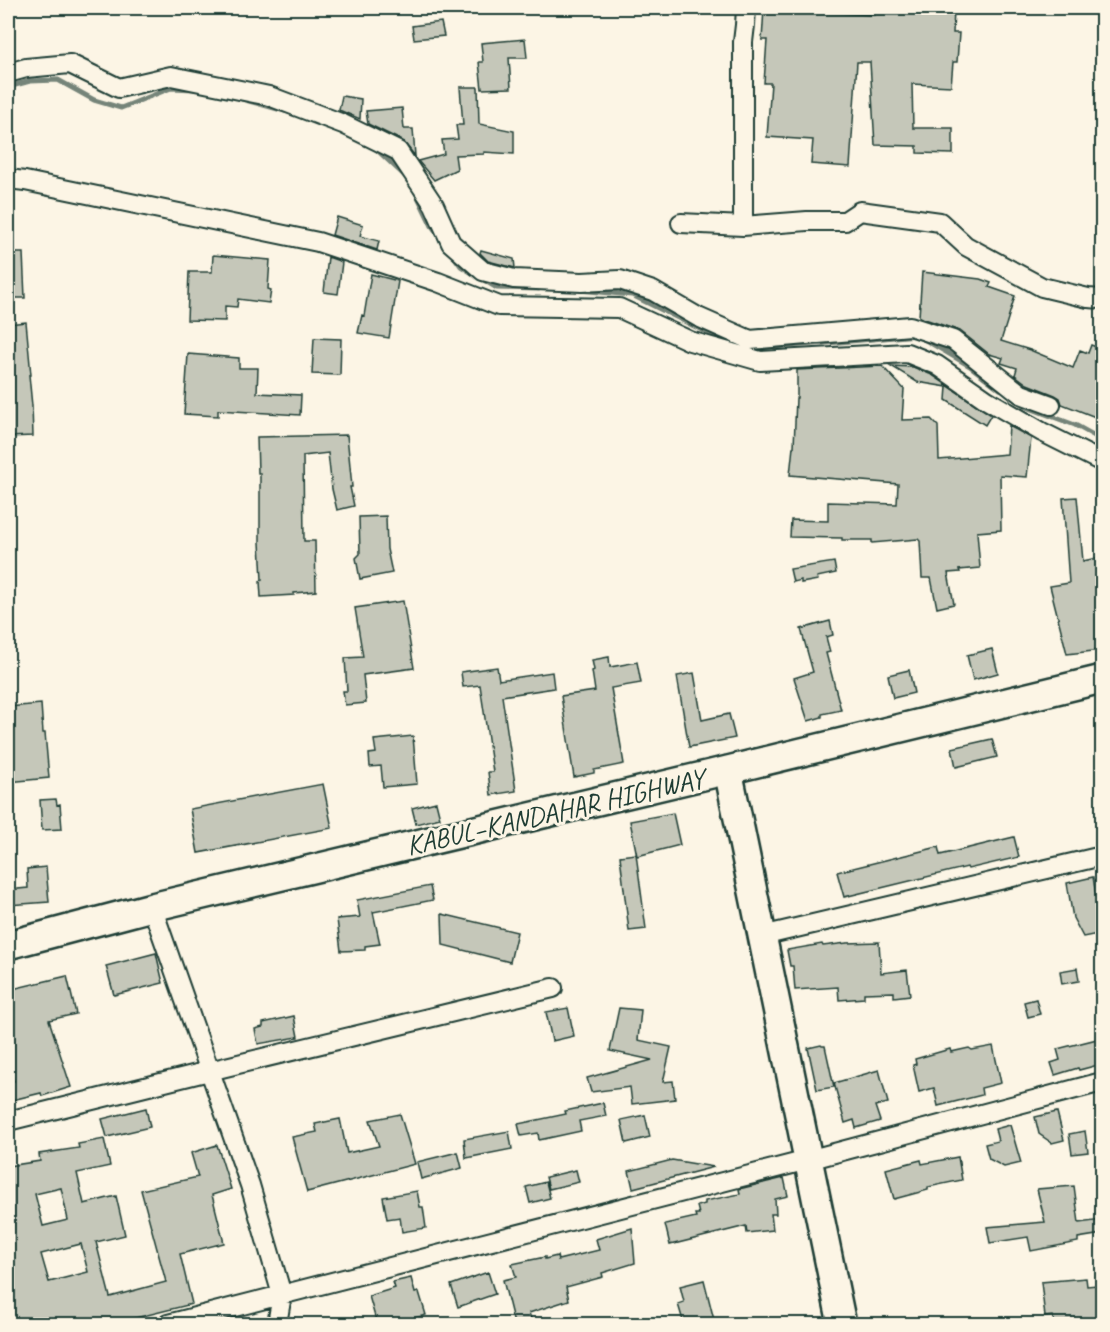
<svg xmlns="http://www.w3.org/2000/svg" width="1110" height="1332" font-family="Caveat,sans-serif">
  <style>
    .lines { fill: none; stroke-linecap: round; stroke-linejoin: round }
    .stream { stroke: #758479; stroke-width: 5 }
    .building { fill: #c5c7b9; stroke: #1f3d34; stroke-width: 1.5; fill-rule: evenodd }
    .street-casing { stroke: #1f3d34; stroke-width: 22 }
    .secondary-casing { stroke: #1f3d34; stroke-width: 32 }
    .street { stroke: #fcf5e5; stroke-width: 18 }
    .secondary { stroke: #fcf5e5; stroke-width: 27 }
    .labels { text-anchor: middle; stroke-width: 6; stroke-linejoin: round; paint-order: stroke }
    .street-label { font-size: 28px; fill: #1f3d34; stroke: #fcf5e5 }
  </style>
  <rect width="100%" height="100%" fill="#fcf5e5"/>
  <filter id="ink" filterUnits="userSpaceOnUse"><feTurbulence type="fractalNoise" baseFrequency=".0167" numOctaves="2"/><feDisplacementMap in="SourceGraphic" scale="12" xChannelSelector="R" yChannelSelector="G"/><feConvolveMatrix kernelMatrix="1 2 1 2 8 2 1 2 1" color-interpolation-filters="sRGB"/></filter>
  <g filter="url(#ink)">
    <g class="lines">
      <path class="stream" d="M 8,87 L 30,81 L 58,80 L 94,100 L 121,108 L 171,88 L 195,89
        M 242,99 L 285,111
        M 376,149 L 407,178
        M 416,193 L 432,226 L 439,235
        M 453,255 L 461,266 L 497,288 L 539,289
        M 579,290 L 632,295 L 704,331 L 733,342
        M 774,347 L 839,342 L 917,335 L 970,366 L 1000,389
        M 1015,399 L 1024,406 L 1075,425 L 1102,440"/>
    </g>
    <path class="building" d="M 874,8 L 954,8 L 953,33 L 959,33 L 957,62 L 953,62 L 951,86 L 912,84 L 913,128 L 953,128 L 953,154 L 917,153 L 917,146 L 875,145 L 870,62 L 857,62 L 850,167 L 811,164 L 813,140 L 767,137 L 771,83 L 764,83 L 767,40 L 762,40 L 764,9 L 874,15 Z
      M 441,22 L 444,36 L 414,39 L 412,26 Z
      M 525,39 L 527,58 L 509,58 L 511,88 L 482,89 L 479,62 L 483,62 L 481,43 Z
      M 460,87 L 478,87 L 479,124 L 514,131 L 514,154 L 484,152 L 484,154 L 455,155 L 457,169 L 434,180 L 418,161 L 444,154 L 442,140 L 458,139 L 456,125 L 463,125 Z
      M 342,96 L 361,99 L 360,119 L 339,110 Z
      M 402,108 L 404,129 L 413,129 L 415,156 L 403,141 L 368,124 L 366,111 Z
      M 337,217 L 363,225 L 360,236 L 379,241 L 377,250 L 332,235 Z
      M 481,250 L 514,259 L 515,268 L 488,261 L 480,253 Z
      M 8,253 L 23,253 L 25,298 L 8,298 Z
      M 213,255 L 270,260 L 268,289 L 271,290 L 269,303 L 238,299 L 237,307 L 225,306 L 225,321 L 187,320 L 189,272 L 212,272 Z
      M 328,257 L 342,262 L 338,294 L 324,292 Z
      M 922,272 L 980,279 L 991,283 L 989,287 L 1015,296 L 1001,341 L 1030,350 L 1073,368 L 1080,350 L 1088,353 L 1091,345 L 1102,349 L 1102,406 L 1098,418 L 1062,404 L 1060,398 L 1055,395 L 1027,384 L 1015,375 L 1017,368 L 1001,363 L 1003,358 L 989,354 L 960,331 L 919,317 Z
      M 371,274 L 398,281 L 389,338 L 358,333 L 362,315 L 364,316 Z
      M 26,322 L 31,375 L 29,375 L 32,406 L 33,436 L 8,437 L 8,324 Z
      M 314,338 L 341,339 L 340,375 L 312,374 Z
      M 188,354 L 239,358 L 239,368 L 258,368 L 257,393 L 301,395 L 300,415 L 218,410 L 218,416 L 184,414 Z
      M 882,366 L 904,389 L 902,420 L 931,419 L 938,426 L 939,460 L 1007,454 L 1009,426 L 1031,438 L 1027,477 L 1000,475 L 1001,530 L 977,532 L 980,568 L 959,570 L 960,572 L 948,573 L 954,604 L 937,608 L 931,578 L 922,578 L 920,541 L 918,539 L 872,543 L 872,540 L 842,540 L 842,538 L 790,537 L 791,520 L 828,521 L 828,502 L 897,504 L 898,484 L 790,475 L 793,447 L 794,447 L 796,398 L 797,398 L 797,370 Z
      M 891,366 L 913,367 L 932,375 L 991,415 L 985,425 L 946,400 L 947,387 L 917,382 Z
      M 347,435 L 352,487 L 350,487 L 354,506 L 337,510 L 332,489 L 328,453 L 303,456 L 304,541 L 315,541 L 316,591 L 294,593 L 294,595 L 261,597 L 260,581 L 262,580 L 260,542 L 260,473 L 258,473 L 257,437 Z
      M 1077,497 L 1083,561 L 1097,558 L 1102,613 L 1102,650 L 1067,654 L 1050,586 L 1069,583 L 1063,498 Z
      M 386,516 L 387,549 L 392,573 L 360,579 L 356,558 L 360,554 L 359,517 Z
      M 834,562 L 836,573 L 817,577 L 818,580 L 801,583 L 801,580 L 793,582 L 790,569 Z
      M 403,601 L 414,668 L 363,675 L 366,703 L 345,705 L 343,691 L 347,691 L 345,658 L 363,657 L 355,608 Z
      M 830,621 L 833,635 L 826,637 L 830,652 L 826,653 L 841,710 L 822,714 L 822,717 L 808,721 L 794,678 L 813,672 L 801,629 Z
      M 992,649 L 998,673 L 973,680 L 967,655 Z
      M 609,657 L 610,667 L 637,662 L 641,683 L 611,688 L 624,764 L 594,770 L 594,773 L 574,777 L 561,696 L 595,691 L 592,671 L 594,670 L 592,660 Z
      M 497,667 L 499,680 L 552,672 L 554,688 L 502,696 L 516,791 L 491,795 L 488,772 L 493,772 L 480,685 L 463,687 L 461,672 Z
      M 909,670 L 914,693 L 893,698 L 888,675 Z
      M 694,673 L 702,720 L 729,714 L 735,738 L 689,747 L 677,676 Z
      M 41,704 L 43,733 L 45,733 L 49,778 L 8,782 L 8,707 Z
      M 413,736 L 417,784 L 383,787 L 381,766 L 370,767 L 369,754 L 376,753 L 374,740 Z
      M 992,739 L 997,757 L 956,767 L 952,748 Z
      M 323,784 L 332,828 L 198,853 L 190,809 Z
      M 56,799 L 57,805 L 60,804 L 62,829 L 42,830 L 40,800 Z
      M 436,802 L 440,818 L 416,824 L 412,808 Z
      M 673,813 L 680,845 L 637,856 L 630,821 Z
      M 1014,837 L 1019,857 L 968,869 L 967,867 L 844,897 L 837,872 L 938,847 L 940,855 Z
      M 636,854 L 646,929 L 629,931 L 620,856 Z
      M 46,867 L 49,902 L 8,905 L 8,890 L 28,888 L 27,869 Z
      M 1093,877 L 1102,931 L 1097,932 L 1098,934 L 1083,937 L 1073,918 L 1067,883 Z
      M 430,886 L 433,900 L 373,912 L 380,944 L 365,946 L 365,950 L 341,951 L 337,919 L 360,917 L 357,900 Z
      M 442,914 L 517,932 L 510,962 L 443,945 Z
      M 879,942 L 881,973 L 907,970 L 910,995 L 894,997 L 894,992 L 864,993 L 864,998 L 839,1000 L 838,987 L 795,990 L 793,966 L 790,966 L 787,950 L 822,944 L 823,946 L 847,943 Z
      M 156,953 L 163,983 L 114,995 L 106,966 Z
      M 1077,968 L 1079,981 L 1062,984 L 1060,971 Z
      M 67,976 L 76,1014 L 49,1020 L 71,1087 L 42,1096 L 41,1093 L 8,1101 L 8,1083 L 14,1081 L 8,1061 L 8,990 Z
      M 1036,999 L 1040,1014 L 1028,1017 L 1024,1002 Z
      M 568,1008 L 574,1036 L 552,1041 L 546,1012 Z
      M 619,1008 L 641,1010 L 638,1040 L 671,1047 L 663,1082 L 673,1081 L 675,1099 L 632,1104 L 630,1087 L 591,1092 L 587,1078 L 652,1060 L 610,1051 Z
      M 294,1016 L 298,1037 L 258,1044 L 255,1029 L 263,1027 L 263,1023 Z
      M 1097,1039 L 1102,1064 L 1079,1070 L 1078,1068 L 1055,1075 L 1051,1063 L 1060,1060 L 1057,1049 Z
      M 821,1045 L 822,1046 L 825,1046 L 834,1087 L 817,1090 L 808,1048 Z
      M 993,1046 L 1001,1083 L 981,1088 L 982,1095 L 938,1106 L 934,1088 L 919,1092 L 913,1065 L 916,1064 L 915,1059 L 950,1049 L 951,1052 L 969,1048 L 972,1050 Z
      M 879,1070 L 888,1103 L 875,1106 L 880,1121 L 856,1128 L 854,1120 L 845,1123 L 834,1083 Z
      M 603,1103 L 606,1116 L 579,1121 L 581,1131 L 539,1140 L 538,1133 L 521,1136 L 518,1124 L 566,1114 L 565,1111 Z
      M 146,1108 L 150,1127 L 107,1137 L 102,1119 Z
      M 1057,1112 L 1064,1140 L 1052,1143 L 1039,1134 L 1035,1117 Z
      M 400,1114 L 415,1164 L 307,1192 L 292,1137 L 317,1132 L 315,1124 L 340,1119 L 347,1153 L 379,1146 L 370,1120 Z
      M 645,1115 L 650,1137 L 626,1143 L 621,1120 Z
      M 1010,1125 L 1021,1163 L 1004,1167 L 989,1159 L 985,1144 L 998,1141 L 995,1129 Z
      M 509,1131 L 512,1149 L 466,1158 L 464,1139 Z
      M 1085,1131 L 1088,1152 L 1072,1154 L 1069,1134 Z
      M 104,1139 L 110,1166 L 77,1173 L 84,1204 L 116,1196 L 125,1235 L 96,1242 L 110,1297 L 166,1282 L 141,1190 L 198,1177 L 191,1153 L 217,1145 L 231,1189 L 212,1195 L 224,1243 L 180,1254 L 192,1304 L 111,1324 L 8,1324 L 8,1166 L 40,1161 L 39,1154 L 79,1148 L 78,1144 ZM 61,1188 L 68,1220 L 43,1226 L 35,1194 ZM 81,1244 L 88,1272 L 49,1282 L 41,1254 Z
      M 458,1152 L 462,1168 L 421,1179 L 417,1162 Z
      M 958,1157 L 962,1180 L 928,1187 L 928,1190 L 894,1199 L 886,1169 L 921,1160 L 922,1164 Z
      M 672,1160 L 714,1167 L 633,1188 L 629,1171 Z
      M 576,1170 L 579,1182 L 549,1189 L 546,1177 Z
      M 784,1178 L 788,1196 L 775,1199 L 776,1214 L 771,1214 L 773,1230 L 747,1233 L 746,1226 L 670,1245 L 665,1224 L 696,1217 L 695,1214 L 699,1214 L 697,1206 L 705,1204 L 705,1201 L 740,1194 L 739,1189 Z
      M 546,1182 L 550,1198 L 530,1203 L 526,1187 Z
      M 1074,1186 L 1079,1223 L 1102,1220 L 1102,1234 L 1078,1238 L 1078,1242 L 1031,1251 L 1028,1237 L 990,1243 L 987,1227 L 1045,1222 L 1037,1189 Z
      M 417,1191 L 420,1207 L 423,1207 L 426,1228 L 402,1232 L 400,1217 L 387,1219 L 383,1197 Z
      M 632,1228 L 635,1263 L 602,1273 L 603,1277 L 566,1287 L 569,1300 L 529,1313 L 533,1324 L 514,1324 L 503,1280 L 516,1277 L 512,1264 L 545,1257 L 545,1259 L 557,1256 L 558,1260 L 599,1250 L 596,1239 Z
      M 488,1272 L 495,1294 L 458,1307 L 451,1285 Z
      M 411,1278 L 415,1293 L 419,1292 L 426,1315 L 403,1321 L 403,1324 L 377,1324 L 369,1296 L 395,1288 L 393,1282 Z
      M 1086,1278 L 1087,1286 L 1097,1285 L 1098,1290 L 1102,1289 L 1102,1324 L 1054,1324 L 1053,1316 L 1045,1317 L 1041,1282 Z
      M 704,1280 L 715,1324 L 684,1324 L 678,1304 L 684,1302 L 680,1286 Z"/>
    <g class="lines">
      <g class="street-casing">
        <path id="street" d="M 8,73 L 26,68 L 70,64 L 119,88 L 171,76 L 269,96 L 343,124 L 398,151 L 434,205 L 451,243 L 483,271 L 514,279 L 582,282 L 620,280 L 653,291 L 698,317 L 750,340 L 910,326 L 953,340 L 1021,394 L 1051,405
          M 8,179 L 25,181 L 318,242 L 438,282 L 499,306 L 619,308 L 690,341 L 760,361 L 907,353 L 937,365 L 987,400 L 1042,432 L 1102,462
          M 681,223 L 743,226 L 807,221 L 845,221 L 860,211 L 940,222 L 966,246 L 1042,287 L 1088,298 L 1102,299
          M 743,226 L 743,42 L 745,25 L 746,8
          M 152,907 L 250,1185 L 282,1295 L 277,1324
          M 762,936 L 1102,856
          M 8,1121 L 209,1071 L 553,988
          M 168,1324 L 808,1160 L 1102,1082"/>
      </g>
      <g class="secondary-casing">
        <path id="secondary" d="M 728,770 L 842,1324
          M 8,945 L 152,907 L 728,770 L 1102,679"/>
      </g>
      <use href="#street" class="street"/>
      <use href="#secondary" class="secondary"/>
    </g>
  </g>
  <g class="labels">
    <g class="street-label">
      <text transform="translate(555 811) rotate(-13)" y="10">KABUL–KANDAHAR HIGHWAY</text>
    </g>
  </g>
  <rect width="1110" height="1332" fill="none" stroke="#fcf5e5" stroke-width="30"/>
  <rect x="15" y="15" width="1080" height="1302" fill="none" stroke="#1f3d34" stroke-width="2" filter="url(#ink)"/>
</svg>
